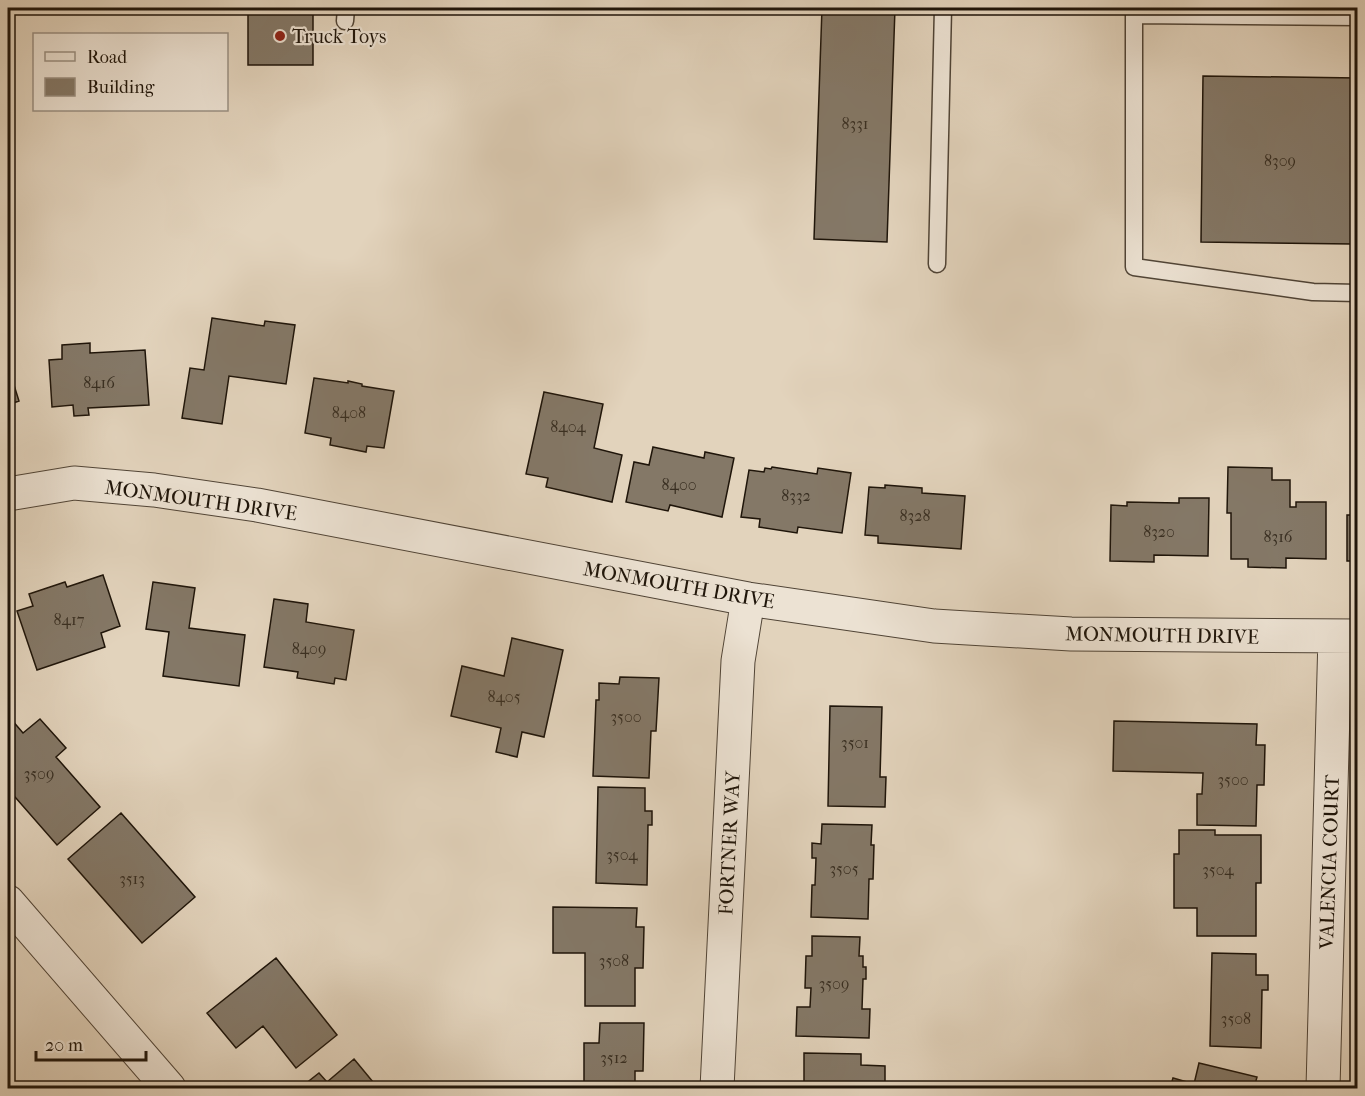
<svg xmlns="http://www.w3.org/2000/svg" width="1365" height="1096" font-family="'IM FELL French Canon',serif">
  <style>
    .building { fill: #847867; stroke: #1f150a; stroke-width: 1.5 }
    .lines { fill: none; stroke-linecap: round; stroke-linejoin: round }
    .service-casing { stroke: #504436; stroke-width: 19 }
    .minor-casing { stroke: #504436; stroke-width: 35 }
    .service { stroke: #ece2d3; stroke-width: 16 }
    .minor { stroke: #ece2d3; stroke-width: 33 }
    .poi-dot { fill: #8f2418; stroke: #ece2d3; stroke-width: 2 }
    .labels { text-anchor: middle; stroke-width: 4.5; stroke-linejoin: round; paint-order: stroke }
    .number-label { font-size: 16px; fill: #382e21 }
    .poi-label { font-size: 20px; fill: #1f150a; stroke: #ece2d3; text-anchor: start }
    .street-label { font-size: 20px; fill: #1f150a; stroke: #ece2d3 }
  </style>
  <rect width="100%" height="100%" fill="#e2d3bc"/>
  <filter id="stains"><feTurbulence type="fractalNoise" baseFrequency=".00333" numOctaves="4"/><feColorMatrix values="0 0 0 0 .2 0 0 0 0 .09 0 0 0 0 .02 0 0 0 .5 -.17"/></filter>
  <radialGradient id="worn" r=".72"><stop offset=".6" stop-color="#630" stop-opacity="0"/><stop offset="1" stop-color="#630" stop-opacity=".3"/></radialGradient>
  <path class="building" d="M 248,8 L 313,8 L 313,65 L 248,65 Z
    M 822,8 L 895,8 L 887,242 L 814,239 Z
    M 1203,76 L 1358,78 L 1358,281 L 1351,281 L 1352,244 L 1201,242 Z
    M 212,318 L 264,326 L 265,321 L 295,325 L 286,384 L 229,376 L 222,424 L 182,418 L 190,368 L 204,370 Z
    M 90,343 L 90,353 L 145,350 L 149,405 L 88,408 L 89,415 L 74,416 L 73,405 L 52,407 L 49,360 L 62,359 L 62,345 Z
    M 8,366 L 19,401 L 8,405 Z
    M 314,378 L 348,383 L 348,381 L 362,384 L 362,386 L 394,391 L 384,448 L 367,446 L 366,452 L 330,445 L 331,438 L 305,433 Z
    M 544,392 L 603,404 L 594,448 L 622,455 L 612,502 L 546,487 L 548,478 L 526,474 Z
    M 653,447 L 704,458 L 705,452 L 734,458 L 722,517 L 670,505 L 668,511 L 626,502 L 634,462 L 649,465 Z
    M 772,467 L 817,474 L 818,468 L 851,473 L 842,533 L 798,527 L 797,533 L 759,527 L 760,519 L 741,517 L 749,470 L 764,472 L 765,468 L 771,469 Z
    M 1228,467 L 1272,468 L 1272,480 L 1290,480 L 1290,507 L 1296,507 L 1296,502 L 1326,502 L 1326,559 L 1286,558 L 1286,568 L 1248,567 L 1248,559 L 1231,559 L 1231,513 L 1227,513 Z
    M 885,485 L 922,488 L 922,493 L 965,496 L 961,549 L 878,543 L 878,536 L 865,535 L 869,487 L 885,488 Z
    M 1179,498 L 1209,498 L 1208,556 L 1154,555 L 1154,562 L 1110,561 L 1111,505 L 1127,506 L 1127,502 L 1179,503 Z
    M 1347,515 L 1358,515 L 1358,561 L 1347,561 Z
    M 103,575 L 120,626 L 101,633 L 105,647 L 37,670 L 17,611 L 33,606 L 29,594 L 65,582 L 67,587 Z
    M 153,582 L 195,588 L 189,628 L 245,635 L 239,686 L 163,676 L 169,632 L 146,629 Z
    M 274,599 L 308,604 L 306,622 L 354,630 L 346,680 L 335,678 L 334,684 L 297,678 L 298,672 L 264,667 Z
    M 512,638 L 563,650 L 544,737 L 522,732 L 517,757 L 496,752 L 501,728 L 451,716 L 462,666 L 504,676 Z
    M 620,677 L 659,678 L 656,731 L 651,731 L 649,778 L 593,776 L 596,700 L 599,700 L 599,683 L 619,684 Z
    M 830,706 L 882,707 L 880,777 L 886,777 L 885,807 L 828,806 Z
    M 11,719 L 23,733 L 40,719 L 66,748 L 56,757 L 100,807 L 57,845 L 8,789 L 8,722 Z
    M 1114,721 L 1257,724 L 1256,745 L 1265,745 L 1264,785 L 1257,785 L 1256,826 L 1197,825 L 1197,794 L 1202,794 L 1203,773 L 1113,771 Z
    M 598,787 L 645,788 L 645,811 L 652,811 L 652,825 L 648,825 L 647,885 L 596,883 Z
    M 121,813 L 195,897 L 142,943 L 68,859 Z
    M 822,824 L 872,825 L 871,845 L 874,845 L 873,879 L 869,879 L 868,919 L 811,917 L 812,885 L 815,885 L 816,858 L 812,858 L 812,843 L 821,844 Z
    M 1179,830 L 1215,830 L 1215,835 L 1261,835 L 1261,883 L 1256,883 L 1256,936 L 1197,936 L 1197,908 L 1174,908 L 1174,854 L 1179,854 Z
    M 553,907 L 637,908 L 636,927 L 644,927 L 643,968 L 635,968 L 635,1006 L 585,1006 L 585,953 L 553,953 Z
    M 812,936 L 860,937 L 859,956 L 863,956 L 863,967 L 866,967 L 866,979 L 863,979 L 862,1009 L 870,1009 L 869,1038 L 796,1036 L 797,1007 L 810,1007 L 811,988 L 805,988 L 806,956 L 812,956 Z
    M 1212,953 L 1256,954 L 1256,975 L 1268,975 L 1268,990 L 1262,990 L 1261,1048 L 1210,1046 Z
    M 276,958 L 337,1035 L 296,1068 L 263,1026 L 236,1048 L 207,1013 Z
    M 600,1023 L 644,1023 L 643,1071 L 635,1071 L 635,1088 L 584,1088 L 584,1043 L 599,1043 Z
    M 804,1053 L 861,1054 L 861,1065 L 885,1066 L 885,1088 L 804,1088 Z
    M 354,1059 L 378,1088 L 300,1088 L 319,1073 L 327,1082 Z
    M 1199,1063 L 1257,1077 L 1254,1088 L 1170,1088 L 1173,1078 L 1194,1084 Z"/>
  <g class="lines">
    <g class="service-casing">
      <path id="service" d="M 1134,8 L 1134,267 L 1313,292 L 1358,293
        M 1134,15 L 1358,17
        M 345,21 L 346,8
        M 937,264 L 943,8"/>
    </g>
    <g class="minor-casing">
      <path id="minor" d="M 8,494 L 74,483 L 154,490 L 257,505 L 748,599 L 934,626 L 1071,634 L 1358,636
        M 8,902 L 169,1088
        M 717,1088 L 738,661 L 748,599
        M 1323,1088 L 1335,636"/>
    </g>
    <use href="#service" class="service"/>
    <use href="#minor" class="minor"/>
  </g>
  <circle class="poi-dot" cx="280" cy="36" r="6"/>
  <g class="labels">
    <g class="number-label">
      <text x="855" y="129">8331</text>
      <text x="1280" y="166">8309</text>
      <text x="99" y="388">8416</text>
      <text x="349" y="418">8408</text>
      <text x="568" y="432">8404</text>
      <text x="679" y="490">8400</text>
      <text x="796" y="501">8332</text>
      <text x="915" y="521">8328</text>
      <text x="1159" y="537">8320</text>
      <text x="1278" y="542">8316</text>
      <text x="69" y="625">8417</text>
      <text x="309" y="654">8409</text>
      <text x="504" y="702">8405</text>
      <text x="626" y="722">3500</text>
      <text x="855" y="748">3501</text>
      <text x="39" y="779">3509</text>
      <text x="1233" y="785">3500</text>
      <text x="622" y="860">3504</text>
      <text x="844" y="874">3505</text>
      <text x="1218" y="875">3504</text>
      <text x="132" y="884">3513</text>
      <text x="614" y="966">3508</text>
      <text x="834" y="989">3509</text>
      <text x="1236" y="1024">3508</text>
      <text x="614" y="1063">3512</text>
    </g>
    <g class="poi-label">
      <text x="292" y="43">Truck Toys</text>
    </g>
    <g class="street-label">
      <text transform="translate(201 500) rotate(8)" y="7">MONMOUTH DRIVE</text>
      <text transform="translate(679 585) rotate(10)" y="7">MONMOUTH DRIVE</text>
      <text transform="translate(1162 635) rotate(1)" y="7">MONMOUTH DRIVE</text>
      <text transform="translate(729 843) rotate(-87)" y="7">FORTNER WAY</text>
      <text transform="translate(1329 862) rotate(-88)" y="7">VALENCIA COURT</text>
    </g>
  </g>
  <rect width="1365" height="1096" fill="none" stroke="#e2d3bc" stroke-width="30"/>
  <rect x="9" y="9" width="1347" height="1078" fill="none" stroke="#1f150a" stroke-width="3"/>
  <rect x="15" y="15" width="1335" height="1066" fill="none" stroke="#1f150a" stroke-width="1.5"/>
  <rect x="33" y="33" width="195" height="78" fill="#ece2d3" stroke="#9a9083" stroke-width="1.5"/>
  <rect x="45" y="52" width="30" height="9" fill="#ece2d3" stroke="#9a9083" stroke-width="1.5"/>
  <text x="87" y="63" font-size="18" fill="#1f150a">Road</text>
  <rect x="45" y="78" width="30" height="18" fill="#847867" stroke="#9a9083" stroke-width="1.5"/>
  <text x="87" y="93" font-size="18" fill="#1f150a">Building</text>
  <path d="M36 1051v9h110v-9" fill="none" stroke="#1f150a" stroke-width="3"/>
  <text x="45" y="1051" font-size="18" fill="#1f150a" stroke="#ece2d3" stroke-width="4.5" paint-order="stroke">20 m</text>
  <rect width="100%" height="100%" filter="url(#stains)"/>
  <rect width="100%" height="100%" fill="url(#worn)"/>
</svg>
